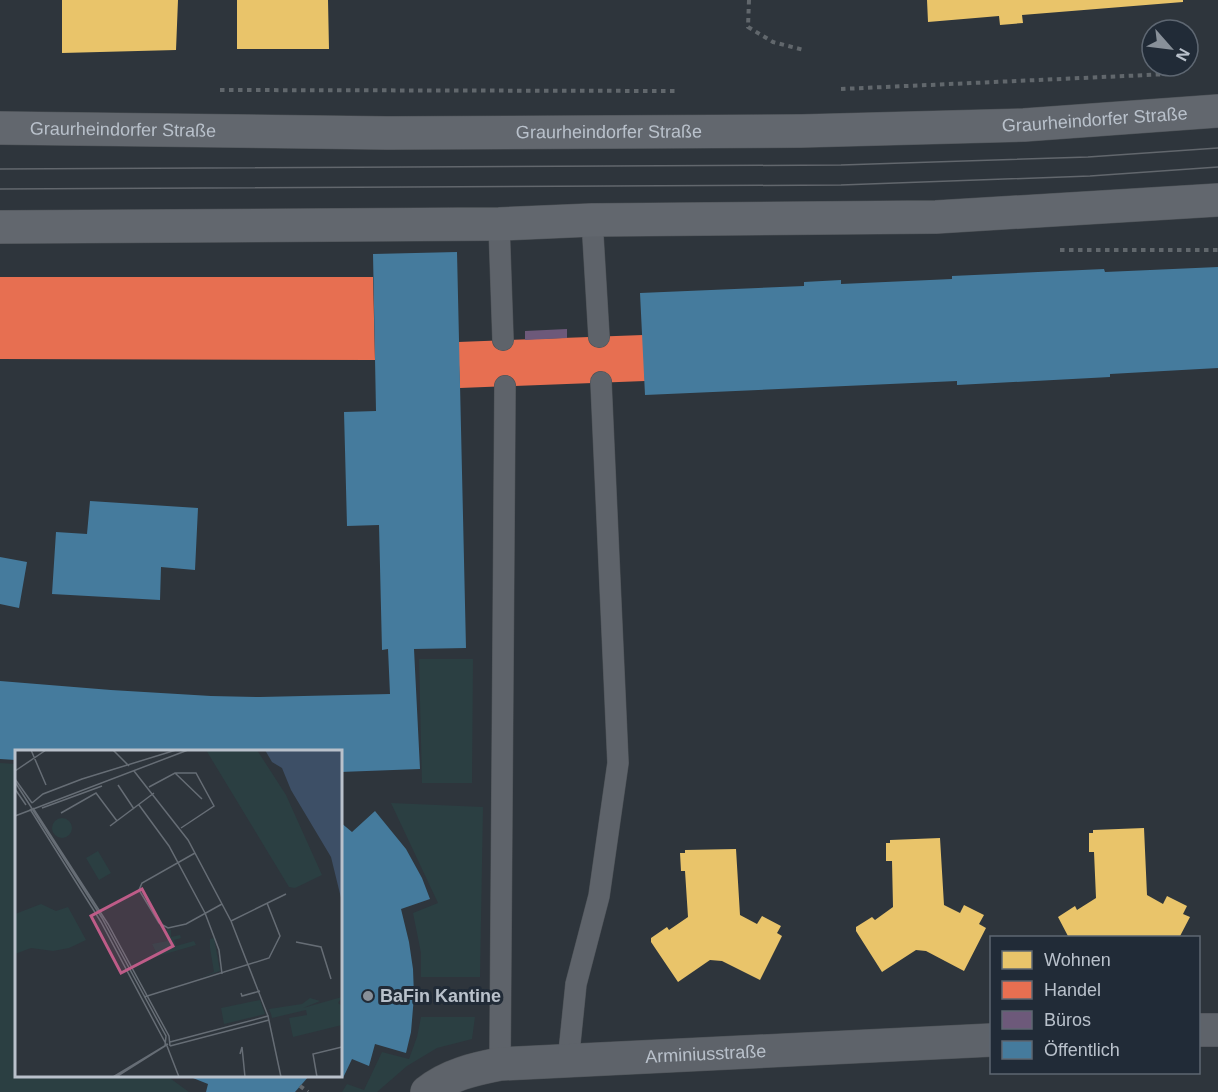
<svg xmlns="http://www.w3.org/2000/svg" width="1218" height="1092" font-family="Arial,sans-serif">
  <style>
    .green { fill: #2b3f42 }
    .homes { fill: #e9c46a }
    .shops { fill: #e76f51 }
    .offices { fill: #6d597a }
    .public { fill: #457b9d }
    .lines { fill: none; stroke-linecap: round; stroke-linejoin: round }
    .lane-casing { stroke: #4c5156; stroke-width: 22 }
    .street-casing { stroke: #4c5156; stroke-width: 34 }
    .secondary-casing { stroke: #4c5156; stroke-width: 34 }
    .path { stroke: #61676c; stroke-width: 4; stroke-dasharray: 4.5 4.5; stroke-linecap: butt }
    .lane { stroke: #5e636a; stroke-width: 21 }
    .street { stroke: #5e636a; stroke-width: 33 }
    .secondary { stroke: #62676e; stroke-width: 33 }
    .tram { stroke: #62676d; stroke-width: 1.5 }
    .poi-dot { fill: #889099; stroke: #212b37; stroke-width: 2 }
    .labels { text-anchor: middle; stroke-width: 6; stroke-linejoin: round; paint-order: stroke }
    .street-label { font-size: 18px; fill: #b9c1cb; stroke: #212b37 }
    .poi-label { font-size: 18px; font-weight: bold; fill: #b9c1cb; stroke: #212b37; text-anchor: start }
    .inset-road { fill: none; stroke: #666d75; stroke-width: 1.5 }
    .view { fill: #be5c88; fill-opacity: 0.15; stroke: #be5c88; stroke-width: 3 }
    .inset-edge { fill: none; stroke: #b9c1cb; stroke-width: 3 }
  </style>
  <rect width="100%" height="100%" fill="#2e353c"/>
  <path class="green" d="M 419,659 L 473,659 L 472,783 L 422,783 Z
    M 0,763 L 16,764 L 16,1076 L 167,1076 L 189,1092 L 0,1092 Z
    M 391,803 L 483,807 L 480,977 L 421,977 L 421,953 L 413,913 L 438,903 Z
    M 421,1017 L 475,1017 L 472,1039 L 437,1048 L 407,1066 L 377,1092 L 342,1092 L 347,1084 L 364,1090 L 382,1052 L 409,1059 L 417,1037 Z"/>
  <path class="homes" d="M 62,0 L 178,0 L 176,50 L 62,53 Z
    M 237,0 L 328,0 L 329,49 L 237,49 Z
    M 927,0 L 1183,0 L 1183,2 L 1022,15 L 1023,23 L 1000,25 L 999,16 L 928,22 Z
    M 1144,828 L 1147,895 L 1163,904 L 1167,896 L 1187,906 L 1183,914 L 1190,917 L 1179,938 L 1069,938 L 1058,917 L 1075,906 L 1077,910 L 1096,898 L 1094,852 L 1089,852 L 1089,833 L 1093,833 L 1093,830 Z
    M 940,838 L 944,905 L 960,913 L 964,905 L 984,915 L 979,924 L 986,928 L 964,971 L 926,951 L 916,950 L 882,972 L 856,931 L 856,927 L 872,917 L 875,920 L 893,907 L 892,861 L 886,861 L 886,843 L 890,843 L 890,840 Z
    M 736,849 L 740,915 L 757,924 L 762,916 L 781,926 L 777,933 L 782,936 L 760,980 L 722,961 L 710,960 L 678,982 L 651,942 L 651,938 L 667,927 L 669,930 L 688,917 L 685,871 L 681,871 L 680,853 L 685,853 L 685,850 Z"/>
  <path class="shops" d="M 0,277 L 373,277 L 375,360 L 0,359 Z
    M 643,335 L 645,381 L 460,388 L 458,342 Z"/>
  <path class="offices" d="M 567,329 L 567,338 L 525,340 L 525,331 Z"/>
  <path class="public" d="M 457,252 L 466,648 L 414,649 L 420,769 L 340,772 L 340,752 L 16,752 L 16,760 L 0,759 L 0,681 L 111,690 L 211,696 L 260,697 L 390,694 L 388,649 L 382,650 L 379,525 L 347,526 L 344,412 L 376,411 L 373,254 Z
    M 1218,267 L 1218,368 L 1110,374 L 1110,377 L 957,385 L 957,381 L 645,395 L 640,293 L 804,286 L 804,282 L 841,280 L 841,284 L 952,279 L 952,276 L 1104,269 L 1105,272 Z
    M 90,501 L 198,508 L 195,570 L 161,567 L 160,600 L 52,594 L 56,532 L 87,534 Z
    M 0,557 L 27,562 L 19,608 L 0,604 Z
    M 375,811 L 406,849 L 422,878 L 430,899 L 401,909 L 409,942 L 413,969 L 414,996 L 411,1032 L 406,1053 L 375,1044 L 369,1066 L 352,1059 L 343,1078 L 340,1077 L 340,822 L 352,832 Z
    M 188,1076 L 309,1076 L 295,1092 L 206,1092 L 208,1084 Z"/>
  <g class="lines">
    <g class="lane-casing">
      <path id="lane" d="M 592,220 L 599,337
        M 499,224 L 503,340
        M 568,1062 L 576,984 L 599,896 L 618,763 L 601,382
        M 500,1064 L 505,386"/>
    </g>
    <g class="street-casing">
      <g id="street">
        <path d="M 1198,1030 L 1218,1030"/>
        <path id="s1" d="M 427,1092 C 448,1075 474,1069 500,1064 L 992,1040"/>
      </g>
    </g>
    <g class="secondary-casing">
      <g id="secondary">
        <path id="s2" d="M 0,128 L 387,133 L 801,131 L 1024,125 L 1218,111"/>
        <path d="M 0,227 L 499,224 L 592,220 L 936,217 L 1218,200"/>
      </g>
    </g>
    <path class="path" d="M 749,0 L 748,27 L 773,42 L 804,50
      M 841,89 L 1169,74
      M 220,90 L 678,91
      M 1060,250 L 1218,250
      M 300,1086 L 308,1092"/>
    <use href="#lane" class="lane"/>
    <use href="#street" class="street"/>
    <use href="#secondary" class="secondary"/>
    <path class="tram" d="M 0,169 L 841,165 L 1088,157 L 1218,148
      M 0,189 L 841,185 L 1090,176 L 1218,167"/>
  </g>
  <circle class="poi-dot" cx="368" cy="996" r="6"/>
  <g class="labels">
    <g class="street-label">
      <text dy="6" stroke="none"><textPath href="#s2" startOffset="1095">Graurheindorfer Straße</textPath></text>
      <text dy="6" stroke="none"><textPath href="#s2" startOffset="123">Graurheindorfer Straße</textPath></text>
      <text dy="6" stroke="none"><textPath href="#s2" startOffset="609">Graurheindorfer Straße</textPath></text>
      <text dy="6" stroke="none"><textPath href="#s1" startOffset="285">Arminiusstraße</textPath></text>
    </g>
    <g class="poi-label">
      <text x="380" y="1002">BaFin Kantine</text>
    </g>
  </g>
  <g transform="translate(15 750)">
    <rect width="327" height="327" fill="#2e353c"/>
    <path d="M 191,0 L 242,0 L 271,45 L 307,125 L 280,138 L 274,137 ZM37 78a10 10 0 1 1 20 0a10 10 0 1 1-20 0ZM 83,101 L 96,123 L 84,130 L 71,108 ZM 26,154 L 41,161 L 53,157 L 71,190 L 54,198 L 38,201 L 16,198 L 0,204 L 0,164 ZM 152,179 L 156,180 L 156,187 L 165,185 L 166,188 L 159,190 L 161,196 L 179,191 L 181,195 L 143,206 L 137,194 L 152,191 ZM 199,188 L 205,221 L 187,227 L 199,222 L 195,198 L 195,189 ZM 327,247 L 323,253 L 327,256 L 327,275 L 278,287 L 274,268 L 292,265 L 291,260 L 257,268 L 256,264 L 282,259 L 256,264 L 254,259 L 287,254 L 295,248 L 305,251 L 288,258 ZM 245,250 L 250,264 L 209,274 L 206,258 Z" fill="#2b3f42"/>
    <path d="M 250,0 L 327,0 L 327,152 L 316,107 L 276,40 L 267,18 L 257,12 Z" fill="#3d4f66"/>
    <path class="inset-road" d="M 16,0 L 31,35M 98,0 L 114,16M 0,21 L 31,0M 119,21 L 173,90 L 216,171 L 253,266M 160,23 L 187,49M 0,29 L 17,53M 0,32 L 87,168 L 151,286 L 150,296 L 101,327M 103,35 L 119,59M 134,37 L 160,23 L 181,23 L 199,56 L 166,78M 0,39 L 11,55M 17,53 L 28,44 L 67,29 L 161,0M 124,55 L 154,96 L 190,163 L 204,200 L 207,224M 18,58 L 93,174 L 154,286 L 155,296M 27,58 L 87,36M 15,59 L 86,172 L 152,296M 46,63 L 81,43 L 102,71M 0,66 L 173,0M 95,76 L 139,43M 180,103 L 127,133 L 124,140 L 144,173 L 153,178 L 171,174 L 207,154M 216,171 L 271,144M 281,192 L 306,197 L 316,229M 226,243 L 227,246 L 245,241M 129,247 L 254,208 L 265,186 L 252,153M 155,292 L 253,266 L 266,327M 152,296 L 164,327M 155,296 L 254,270M 225,304 L 227,297 L 230,327M 98,327 L 153,294M 302,327 L 298,304 L 327,297"/>
    <path class="view" d="M 127,139 L 158,196 L 106,223 L 76,166 Z"/>
    <rect width="327" height="327" class="inset-edge"/>
  </g>
  <rect x="990" y="936" width="210" height="138" fill="#212b37" stroke="#5e6772" stroke-width="1.5"/>
  <rect x="1002" y="951" width="30" height="18" fill="#e9c46a" stroke="#5e6772" stroke-width="1.5"/>
  <text x="1044" y="966" font-size="18" fill="#b9c1cb">Wohnen</text>
  <rect x="1002" y="981" width="30" height="18" fill="#e76f51" stroke="#5e6772" stroke-width="1.5"/>
  <text x="1044" y="996" font-size="18" fill="#b9c1cb">Handel</text>
  <rect x="1002" y="1011" width="30" height="18" fill="#6d597a" stroke="#5e6772" stroke-width="1.5"/>
  <text x="1044" y="1026" font-size="18" fill="#b9c1cb">Büros</text>
  <rect x="1002" y="1041" width="30" height="18" fill="#457b9d" stroke="#5e6772" stroke-width="1.5"/>
  <text x="1044" y="1056" font-size="18" fill="#b9c1cb">Öffentlich</text>
  <g transform="translate(1170 48) rotate(118)"><circle r="28" fill="#212b37" stroke="#5e6772" stroke-width="1.5"/>
  <path d="M0-4.5L10 22L0 15L-10 22Z" fill="#889099"/>
  <text y="-9" font-size="16" font-weight="bold" text-anchor="middle" fill="#b9c1cb">N</text>
  </g>
</svg>
